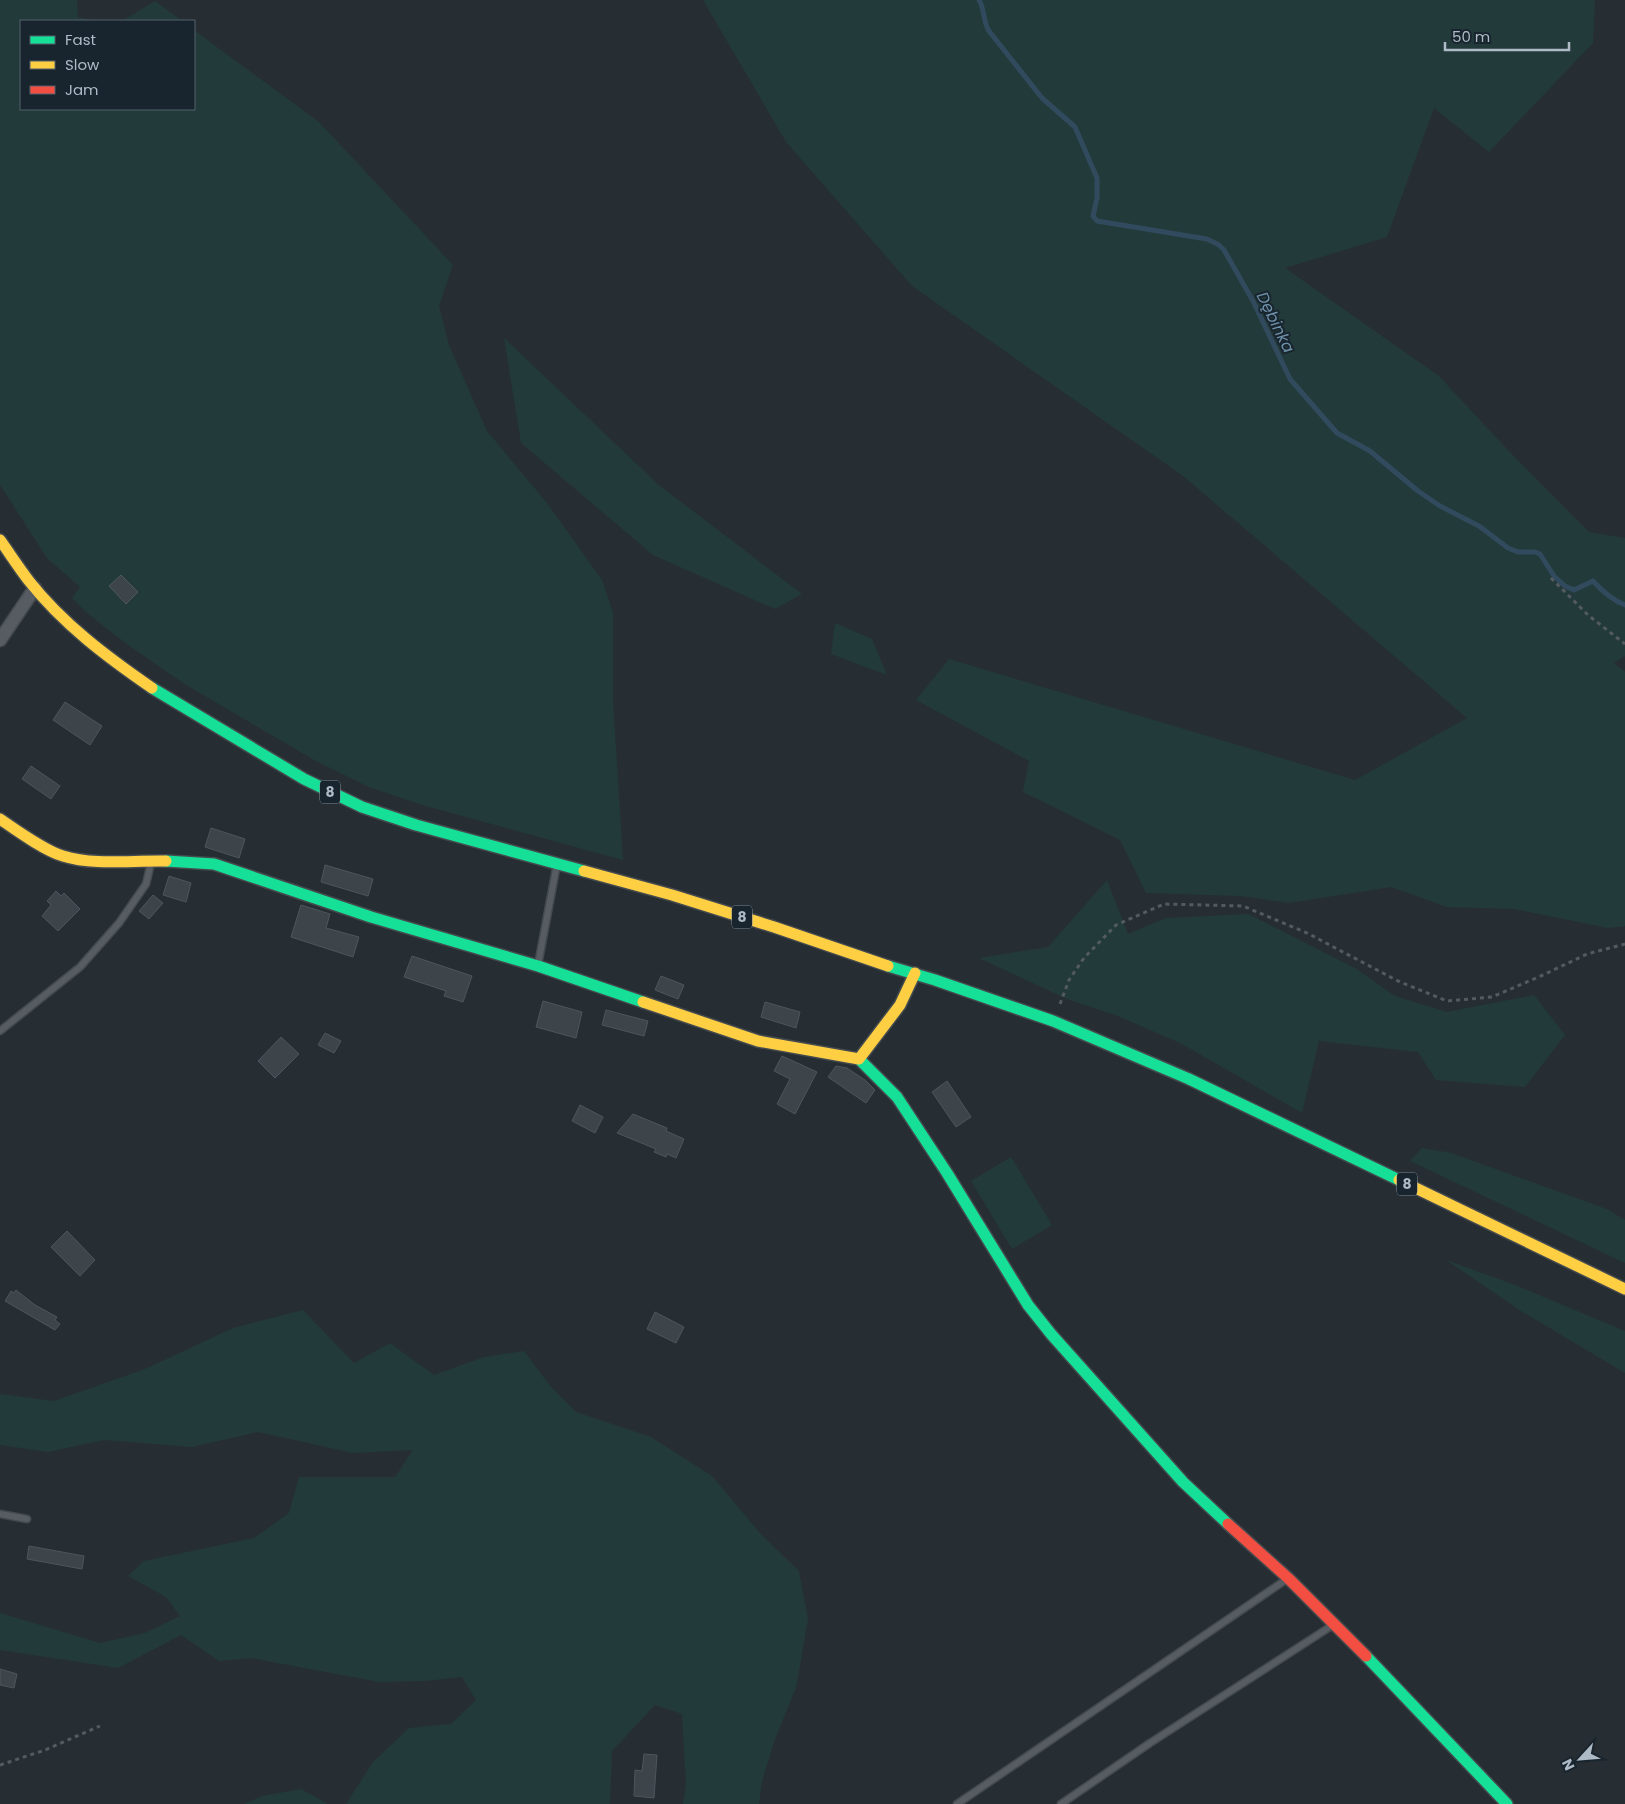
<svg xmlns="http://www.w3.org/2000/svg" width="1625" height="1804" font-family="Poppins,sans-serif">
  <style>
    .green { fill: #233a3a }
    .lines { fill: none; stroke-linecap: round; stroke-linejoin: round }
    .stream { stroke: #324a5d; stroke-width: 5 }
    .building { fill: #3e454a; stroke: #4d565c }
    .lane-casing { stroke: #444a4e; stroke-width: 9 }
    .street-casing { stroke: #444a4e; stroke-width: 15 }
    .fast-casing { stroke: #444a4e; stroke-width: 14 }
    .slow-casing { stroke: #444a4e; stroke-width: 14 }
    .jam-casing { stroke: #444a4e; stroke-width: 14 }
    .path { stroke: #545b60; stroke-width: 3; stroke-dasharray: 4 4; stroke-linecap: butt }
    .lane { stroke: #565c62; stroke-width: 6 }
    .street { stroke: #565c62; stroke-width: 12 }
    .fast { stroke: #16e098; stroke-width: 11 }
    .slow { stroke: #ffcf43; stroke-width: 11 }
    .jam { stroke: #f24e42; stroke-width: 11 }
    .labels { text-anchor: middle; stroke-width: 4; stroke-linejoin: round; paint-order: stroke }
    .shield { fill: #19252e; stroke: #818e98; stroke-width: 1 }
    .shield-label { font-size: 14px; font-weight: bold; fill: #aebbc6 }
    .water-label { font-size: 16px; font-style: italic; fill: #6e91aa; stroke: #19252e }
  </style>
  <rect width="100%" height="100%" fill="#262e33"/>
  <path class="green" d="M 0,0 L 77,0 L 78,17 L 97,21 L 21,21 L 21,109 L 194,109 L 194,30 L 319,122 L 453,265 L 439,306 L 449,345 L 487,431 L 547,503 L 602,580 L 613,612 L 613,701 L 623,860 L 422,805 L 369,787 L 314,760 L 183,683 L 128,645 L 87,613 L 72,598 L 80,587 L 47,558 L 0,485 Z
    M 703,0 L 1595,0 L 1593,43 L 1489,152 L 1434,108 L 1387,237 L 1285,268 L 1439,376 L 1505,447 L 1589,532 L 1625,538 L 1625,656 L 1614,663 L 1625,672 L 1625,926 L 1608,928 L 1514,909 L 1447,907 L 1391,887 L 1289,903 L 1241,896 L 1146,893 L 1120,840 L 1023,792 L 1029,761 L 916,700 L 949,659 L 1355,780 L 1467,718 L 1183,476 L 912,286 L 786,142 Z
    M 155,1 L 182,21 L 122,21 Z
    M 504,338 L 660,486 L 802,594 L 775,609 L 653,555 L 521,443 Z
    M 835,623 L 872,639 L 887,675 L 831,654 Z
    M 1107,880 L 1128,934 L 1166,918 L 1248,914 L 1355,968 L 1395,996 L 1447,1012 L 1534,995 L 1565,1035 L 1525,1087 L 1436,1080 L 1418,1052 L 1319,1041 L 1302,1113 L 1182,1044 L 1118,1016 L 1067,999 L 979,958 L 1048,947 Z
    M 1422,1148 L 1451,1153 L 1607,1209 L 1625,1220 L 1625,1263 L 1410,1161 Z
    M 1011,1157 L 1052,1225 L 1012,1249 L 971,1181 Z
    M 1446,1260 L 1510,1283 L 1625,1331 L 1625,1373 L 1521,1311 Z
    M 303,1310 L 354,1363 L 390,1343 L 434,1375 L 484,1357 L 524,1351 L 551,1387 L 576,1412 L 651,1437 L 712,1476 L 760,1533 L 799,1571 L 808,1619 L 796,1688 L 775,1739 L 762,1781 L 759,1804 L 683,1804 L 686,1784 L 682,1714 L 655,1705 L 612,1751 L 610,1804 L 346,1804 L 373,1762 L 409,1728 L 451,1724 L 476,1700 L 462,1677 L 425,1681 L 379,1682 L 251,1658 L 219,1661 L 181,1635 L 118,1668 L 0,1650 L 0,1613 L 100,1643 L 145,1633 L 180,1616 L 166,1597 L 128,1576 L 144,1561 L 254,1538 L 289,1513 L 299,1477 L 395,1477 L 413,1450 L 353,1453 L 258,1432 L 192,1447 L 104,1440 L 48,1452 L 0,1445 L 0,1394 L 54,1401 L 145,1369 L 233,1328 Z
    M 301,1789 L 328,1804 L 244,1804 L 262,1796 Z"/>
  <g class="lines">
    <path class="stream" d="M 979,0 C 985,10 983,22 989,31 L 1042,98 L 1075,127 L 1097,178 L 1097,198 L 1093,216 L 1097,221 L 1207,239 L 1219,245 L 1224,250 L 1253,301 L 1290,379 L 1337,433 L 1370,451 L 1418,491 L 1440,506 L 1479,526 L 1508,548 L 1518,552 L 1535,552 L 1540,554 L 1554,576 L 1565,586 L 1574,590 L 1593,581 C 1603,592 1612,600 1625,605"/>
  </g>
  <path class="building" d="M 121,575 L 138,592 L 126,604 L 109,586 Z
    M 65,702 L 102,726 L 90,745 L 53,720 Z
    M 31,766 L 60,786 L 51,799 L 22,779 Z
    M 211,828 L 245,839 L 239,858 L 205,847 Z
    M 325,865 L 373,879 L 368,896 L 321,882 Z
    M 169,876 L 191,883 L 186,902 L 163,895 Z
    M 56,891 L 61,896 L 64,893 L 80,909 L 58,931 L 42,916 L 51,905 L 47,901 Z
    M 153,895 L 163,903 L 149,919 L 139,911 Z
    M 301,905 L 330,914 L 326,928 L 359,937 L 353,957 L 291,937 Z
    M 412,956 L 472,976 L 463,1002 L 444,996 L 446,991 L 404,977 Z
    M 661,976 L 684,985 L 678,999 L 655,990 Z
    M 543,1001 L 582,1012 L 576,1038 L 536,1027 Z
    M 765,1002 L 800,1012 L 796,1028 L 761,1017 Z
    M 606,1010 L 648,1021 L 644,1036 L 602,1025 Z
    M 325,1033 L 341,1041 L 334,1053 L 318,1045 Z
    M 281,1037 L 299,1054 L 275,1078 L 258,1061 Z
    M 782,1056 L 817,1072 L 795,1114 L 777,1104 L 790,1079 L 774,1071 Z
    M 836,1066 L 847,1068 L 865,1080 L 875,1090 L 866,1103 L 828,1077 Z
    M 947,1081 L 971,1117 L 956,1127 L 932,1092 Z
    M 580,1105 L 603,1117 L 595,1133 L 572,1121 Z
    M 633,1114 L 667,1128 L 666,1131 L 684,1139 L 676,1158 L 667,1154 L 666,1157 L 654,1152 L 656,1149 L 617,1133 Z
    M 67,1231 L 95,1260 L 80,1276 L 51,1247 Z
    M 16,1290 L 35,1305 L 57,1317 L 55,1320 L 60,1324 L 55,1330 L 5,1301 L 11,1291 L 14,1293 Z
    M 655,1312 L 684,1327 L 676,1343 L 647,1329 Z
    M 29,1546 L 84,1556 L 82,1569 L 27,1559 Z
    M 0,1669 L 17,1674 L 14,1688 L 0,1685 Z
    M 644,1754 L 657,1755 L 654,1798 L 634,1796 L 635,1770 L 642,1771 Z"/>
  <g class="lines">
    <g class="lane-casing">
      <path id="lane" d="M 538,965 L 556,869
        M 0,1031 L 80,967 L 119,923 L 146,884 L 151,863
        M 0,1514 L 27,1519
        M 957,1804 L 1287,1579
        M 1061,1804 L 1150,1743 L 1333,1625"/>
    </g>
    <g class="street-casing">
      <path id="street" d="M 0,640 L 35,588"/>
    </g>
    <g class="fast-casing">
      <path id="fast" d="M 152,688 L 304,779 L 362,807 L 416,825 L 584,871
        M 166,861 L 214,864 L 371,917 L 538,966 L 643,1002
        M 888,966 L 935,980 L 1053,1021 L 1189,1079 L 1399,1180
        M 859,1059 L 897,1097 L 947,1173 L 1028,1305 L 1051,1334 L 1183,1482 L 1228,1524
        M 1366,1656 L 1507,1804"/>
    </g>
    <g class="slow-casing">
      <path id="slow" d="M 0,540 C 10,554 19,568 29,581 C 63,624 107,657 152,688
        M 0,819 C 16,830 45,851 63,856 C 95,866 132,860 166,861
        M 584,871 L 672,895 L 774,927 L 888,966
        M 643,1002 L 758,1041 L 859,1059 L 900,1005 L 915,973
        M 1399,1180 L 1625,1289"/>
    </g>
    <g class="jam-casing">
      <path id="jam" d="M 1228,1524 L 1288,1578 L 1366,1656"/>
    </g>
    <path class="path" d="M 1551,578 L 1588,615 L 1625,644
      M 1060,1004 L 1069,980 L 1084,958 L 1116,925 L 1164,904 L 1243,906 L 1307,933 L 1398,981 L 1447,1001 L 1492,997 L 1543,975 L 1587,954 L 1625,944
      M 0,1765 L 45,1750 L 100,1726"/>
    <use href="#lane" class="lane"/>
    <use href="#street" class="street"/>
    <use href="#fast" class="fast"/>
    <use href="#slow" class="slow"/>
    <use href="#jam" class="jam"/>
  </g>
  <g class="labels">
    <g class="shield">
      <rect x="320" y="780.5" width="20" height="23" rx="4"/>
      <rect x="732" y="905.5" width="20" height="23" rx="4"/>
      <rect x="1397" y="1172.5" width="20" height="23" rx="4"/>
    </g>
    <g class="shield-label">
      <text x="330" y="797">8</text>
      <text x="742" y="922">8</text>
      <text x="1407" y="1189">8</text>
    </g>
    <g class="water-label">
      <text transform="translate(1276 322) rotate(64)" y="6">Dębinka</text>
    </g>
  </g>
  <rect x="20" y="20" width="175" height="90" fill="#19252e" stroke="#55616b"/>
  <rect x="30" y="36" width="25" height="8" fill="#16e098" stroke="#55616b"/>
  <text x="65" y="45" font-size="15" fill="#aebbc6">Fast</text>
  <rect x="30" y="61" width="25" height="8" fill="#ffcf43" stroke="#55616b"/>
  <text x="65" y="70" font-size="15" fill="#aebbc6">Slow</text>
  <rect x="30" y="86" width="25" height="8" fill="#f24e42" stroke="#55616b"/>
  <text x="65" y="95" font-size="15" fill="#aebbc6">Jam</text>
  <g transform="translate(1580 1759) rotate(244)" stroke="#19252e" stroke-width="4" paint-order="stroke">
  <path d="M0-4L9 19L0 12L-9 19Z" fill="#aebbc6"/>
  <text y="-8" font-size="14" font-weight="bold" text-anchor="middle" fill="#aebbc6">N</text>
  </g>
  <path d="M1445 42v8h124v-8" fill="none" stroke="#aebbc6" stroke-width="2.5"/>
  <text x="1452" y="42" font-size="15" fill="#aebbc6" stroke="#19252e" stroke-width="4" paint-order="stroke">50 m</text>
</svg>
